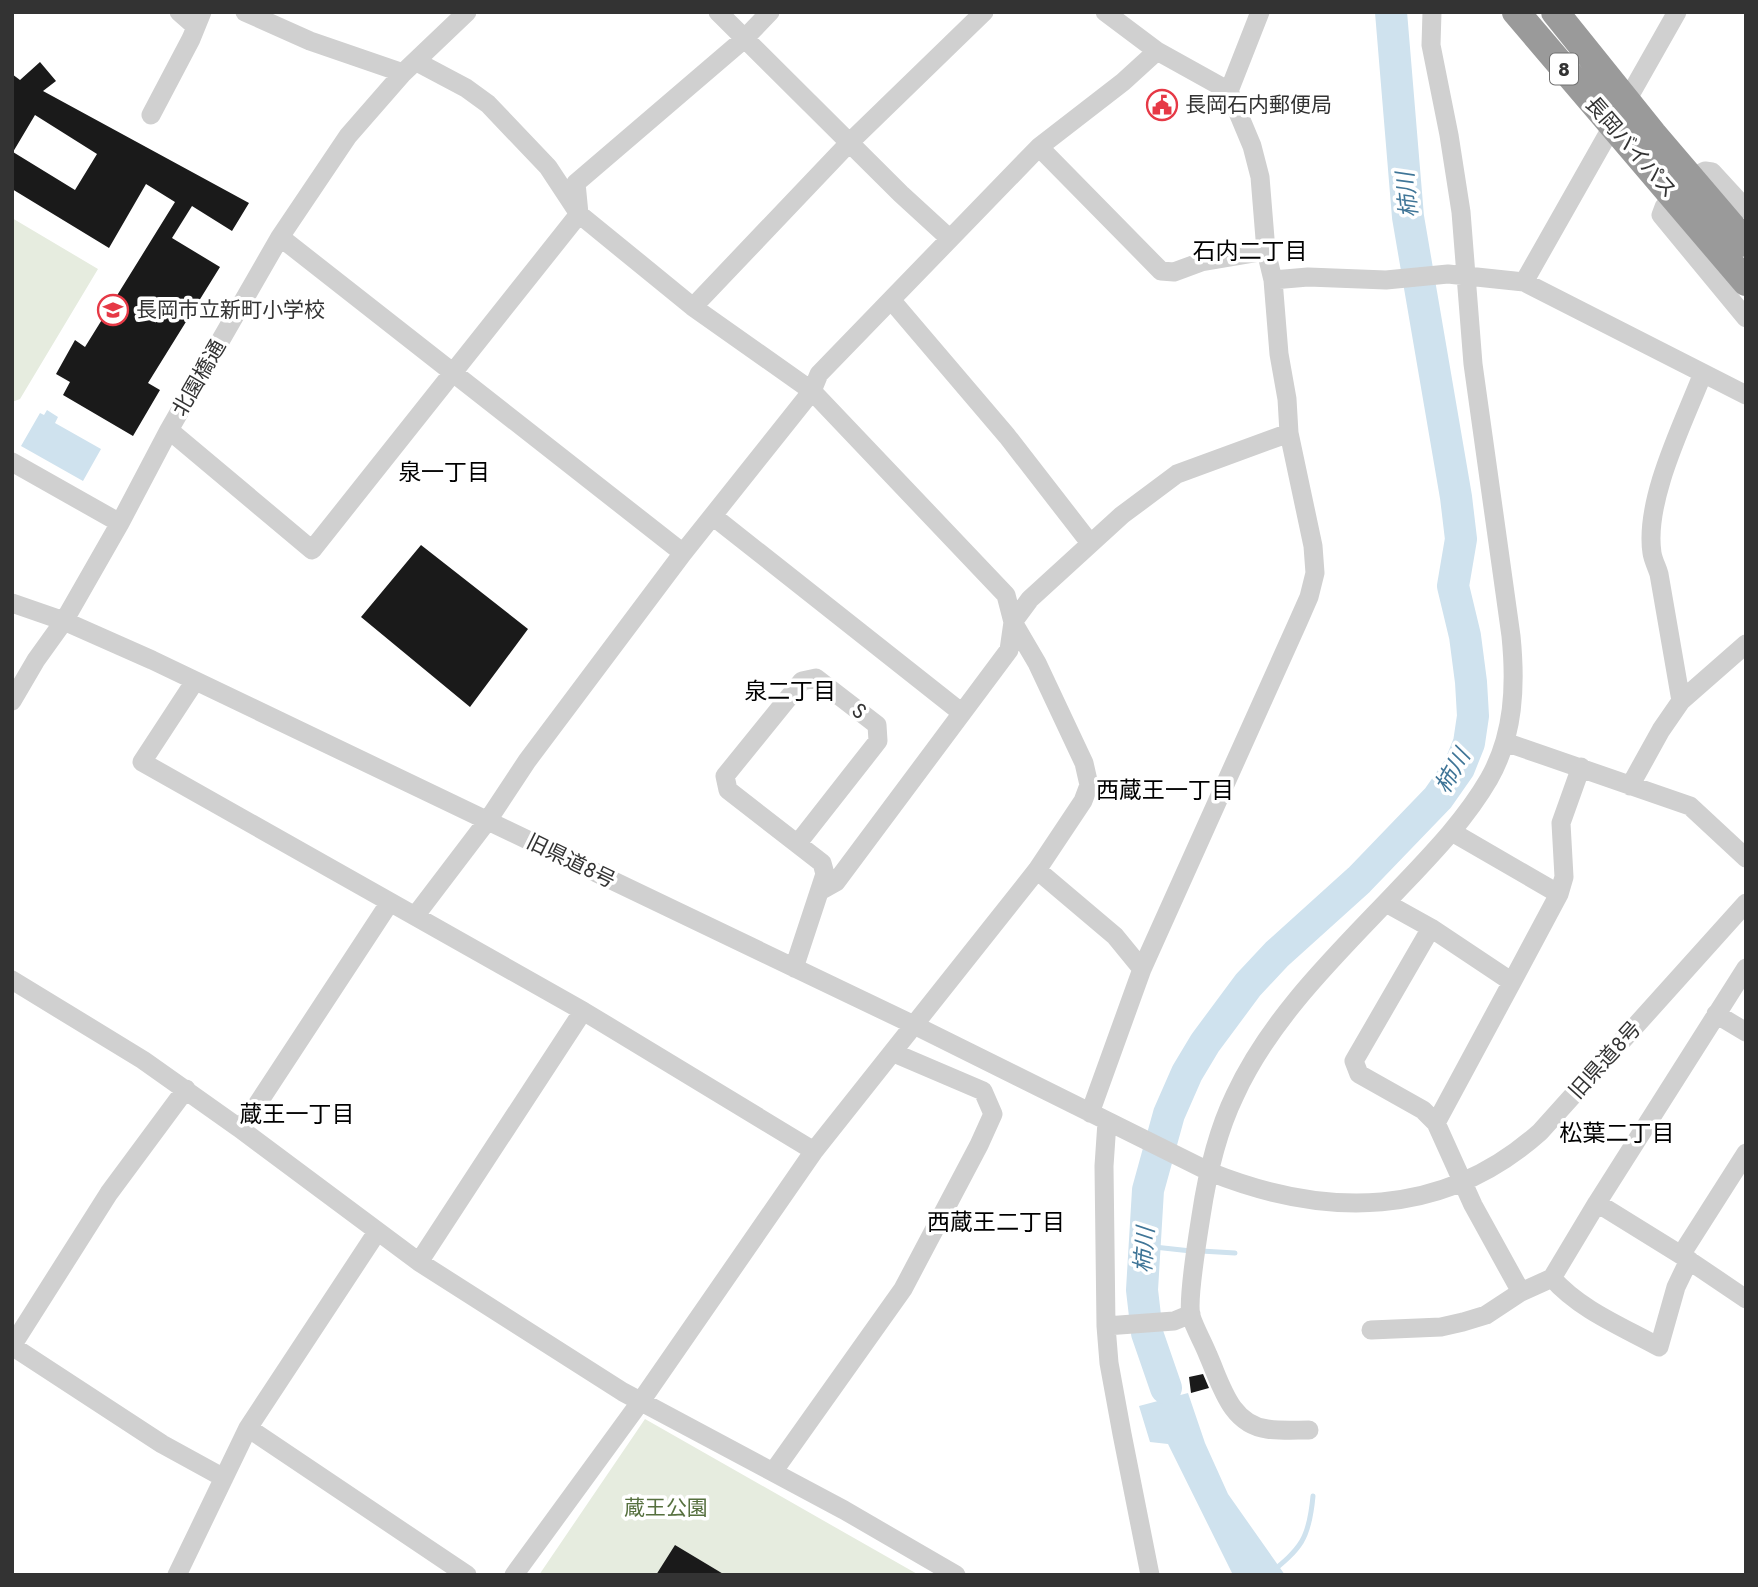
<svg xmlns="http://www.w3.org/2000/svg" width="1758" height="1587" font-family="Jost,'Noto Sans JP',sans-serif">
  <style>
    .green { fill: #e6ecdf }
    .water { fill: #cfe2ee }
    .lines { fill: none; stroke-linecap: round; stroke-linejoin: round }
    .stream { stroke: #cfe2ee; stroke-width: 5 }
    .river { stroke: #cfe2ee; stroke-width: 32 }
    .building { fill: #1a1a1a; fill-rule: evenodd }
    .minor { stroke: #d0d0d0; stroke-width: 19 }
    .highway { stroke: #9a9a9a; stroke-width: 28 }
    .labels { text-anchor: middle; stroke-width: 7; stroke-linejoin: round; paint-order: stroke }
    .shield { fill: #fff; stroke: #707070; stroke-width: 2 }
    .shield-label { font-size: 19px; font-weight: bold; fill: #333 }
    .poi-label { font-size: 21px; fill: #333; stroke: #fff; text-anchor: start }
    .street-label { font-size: 21px; fill: #333; stroke: #fff }
    .park-label { font-size: 21px; fill: #56703f; stroke: #fff }
    .water-label { font-size: 23px; font-style: italic; fill: #3f7597; stroke: #fff }
    .neighbourhood-label { font-size: 23px; fill: #000; stroke: #fff }
  </style>
  <rect width="100%" height="100%" fill="#fff"/>
  <path class="green" d="M 12,218 L 98,269 L 20,399 L 12,402 Z
    M 645,1419 L 919,1575 L 539,1575 Z"/>
  <path class="water" d="M 47,410 L 58,417 L 55,423 L 101,449 L 83,481 L 21,446 L 40,413 L 44,415 Z
    M 1188,1393 L 1205,1443 L 1228,1494 L 1285,1575 L 1233,1575 L 1168,1444 L 1150,1442 L 1139,1406 Z"/>
  <g class="lines">
    <path class="stream" d="M 1145,1246 L 1191,1251
      M 1201,1251 L 1235,1253
      M 1268,1575 C 1301,1548 1309,1540 1313,1496"/>
    <path class="river" d="M 1166,1388 L 1147,1333 L 1142,1290 L 1148,1190 L 1169,1114 L 1187,1073 L 1205,1043 L 1248,985 L 1277,954 L 1359,880 L 1438,798 L 1459,768 L 1469,743 L 1473,716 L 1471,682 L 1465,636 L 1453,586 L 1461,539 L 1456,497 L 1408,217 L 1391,12"/>
  </g>
  <path class="building" d="M 40,62 L 56,81 L 43,91 L 249,203 L 232,231 L 192,206 L 172,238 L 220,267 L 148,383 L 160,390 L 133,436 L 63,395 L 70,382 L 56,374 L 75,340 L 85,347 L 175,202 L 146,184 L 109,248 L 12,189 L 12,74 L 20,80 ZM 35,115 L 97,154 L 75,190 L 13,152 Z
    M 421,545 L 528,629 L 470,707 L 361,617 Z
    M 1203,1374 L 1209,1388 L 1191,1393 L 1189,1377 Z
    M 675,1545 L 725,1575 L 656,1575 Z"/>
  <g class="lines">
    <path class="minor" d="M 179,12 L 196,27
      M 245,12 L 310,41 L 403,73
      M 718,12 L 901,194 L 949,238
      M 417,62 L 466,88 L 488,104 L 548,167 L 579,214 L 693,307 L 812,391 L 1006,595 L 1013,622 L 1037,663 L 1084,763 L 1089,785 L 1083,801 L 1037,870 L 814,1151 L 641,1401 L 514,1575
      M 1229,91 L 1260,12
      M 151,115 L 191,39 L 202,12
      M 1039,147 L 1161,271 L 1174,272 L 1201,262 L 1266,251
      M 1691,178 L 1705,171 L 1712,172 L 1746,209
      M 1673,196 L 1664,207 L 1661,215 L 1746,318
      M 280,237 L 683,553
      M 1273,280 L 1308,277 L 1386,280 L 1448,274 L 1524,282 L 1746,395
      M 1524,282 L 1677,12
      M 892,301 L 1007,436 L 1090,543
      M 693,307 L 850,142 L 984,12
      M 169,430 L 312,550 L 579,214 L 576,183 L 743,40 L 770,12
      M 12,462 L 120,523
      M 714,517 L 962,713
      M 12,603 L 64,621 L 152,660 L 914,1025 L 1210,1172 C 1325,1218 1443,1219 1540,1132 L 1746,903
      M 195,681 L 142,762 L 583,1011 L 814,1151
      M 12,701 L 36,660 L 64,621 L 120,523 L 169,430 L 280,237 L 348,136 L 403,73 L 467,12
      M 1681,701 L 1746,644
      M 1505,742 L 1690,806 L 1746,858
      M 1630,786 L 1661,730 L 1681,701 L 1659,574 C 1657,567 1653,560 1652,553 C 1644,500 1684,422 1703,373
      M 1452,832 L 1559,894
      M 1037,870 L 1115,936 L 1142,969
      M 820,891 L 836,882 L 1009,650 L 1013,622 L 1030,599 L 1122,515 L 1177,474 L 1289,433
      M 1386,903 L 1431,928 L 1512,982 L 1436,1123
      M 415,916 L 488,820 L 527,761 L 683,553 L 812,391 L 819,374 L 1039,147 L 1123,82 L 1157,51
      M 1431,928 L 1354,1061 L 1359,1074 L 1423,1110 L 1436,1123 L 1473,1205 L 1521,1292
      M 794,968 L 825,874 L 822,863 L 728,790 L 725,776 L 802,681 L 816,678 L 877,725 L 878,741 L 798,843
      M 12,980 L 143,1060 L 239,1128 L 419,1262 L 623,1392 L 844,1510 L 956,1575
      M 1512,982 L 1559,894 L 1564,877 L 1561,823 L 1581,767
      M 1716,1014 L 1746,1032
      M 1090,1113 L 1142,969 L 1298,622 L 1309,597 L 1315,573 L 1313,546 L 1289,433 L 1287,399 L 1279,354 L 1273,280 L 1266,251 L 1260,177 L 1252,146 L 1229,91 L 1157,51 L 1105,12
      M 1107,1122 L 1104,1166 L 1106,1326 L 1109,1363 L 1122,1434 L 1150,1575
      M 239,1128 L 247,1120 L 390,902
      M 1597,1203 L 1681,1255 L 1746,1299
      M 1681,1255 L 1746,1153
      M 419,1262 L 583,1011
      M 1552,1278 C 1580,1310 1623,1327 1659,1347 L 1676,1287 L 1689,1260
      M 1106,1326 L 1174,1321 L 1191,1314
      M 1371,1330 L 1441,1327 L 1463,1322 L 1486,1315 L 1521,1292 L 1552,1278 L 1597,1203 L 1746,968
      M 12,1346 L 109,1193 L 186,1089
      M 12,1346 L 162,1444 L 224,1478
      M 248,1428 L 467,1575
      M 1309,1430 C 1295,1430 1280,1431 1267,1429 C 1230,1424 1221,1384 1208,1355 C 1203,1342 1195,1329 1191,1316 C 1187,1301 1198,1235 1201,1216 C 1207,1176 1217,1132 1235,1095 C 1271,1017 1337,954 1395,893 C 1429,857 1464,822 1489,779 C 1514,735 1516,686 1511,636 L 1473,364 L 1461,212 L 1449,135 L 1431,45 L 1432,12
      M 773,1472 L 903,1289 L 979,1145 L 993,1114 L 983,1091 L 894,1053
      M 177,1575 L 248,1428 L 377,1232"/>
    <path class="highway" d="M 1516,12 L 1746,282
      M 1555,12 L 1653,134 L 1746,243"/>
  </g>
  <defs>
    <g id="civic-ring" transform="scale(1.575)"><circle r="9.5" fill="#fff" stroke="#e63946" stroke-width="1.5"/><path d="M-.6-6.5H3V-4.5H.6V-3L4-1V1h2V6H-6V1h2V-1L-.6-3ZM-1.2 2.5V6h2.4V2.5Z" fill="#e63946"/></g>
    <g id="school-ring" transform="scale(1.575)"><circle r="9.5" fill="#fff" stroke="#e63946" stroke-width="1.5"/><path d="M0-5L7-2L0 1L-7-2ZM-4 1L0 2.5L4 1V4Q0 6-4 4Z" fill="#e63946"/></g>
  </defs>
  <g fill-rule="evenodd">
    <use href="#civic-ring" x="1162" y="105"/>
    <use href="#school-ring" x="113" y="310"/>
  </g>
  <g class="labels">
    <rect class="shield" x="1550" y="53.5" width="28" height="31" rx="5"/>
    <g class="shield-label">
      <text x="1564" y="76">8</text>
    </g>
    <g class="poi-label">
      <text x="1185" y="112">長岡石内郵便局</text>
      <text x="136" y="317">長岡市立新町小学校</text>
    </g>
    <g class="street-label">
      <text transform="translate(1631 147) rotate(49)" y="7">長岡バイパス</text>
      <text transform="translate(199 378) rotate(-60)" y="7">北園橋通</text>
      <text transform="translate(859 711) rotate(38)" y="7">S</text>
      <text transform="translate(571 861) rotate(26)" y="7">旧県道8号</text>
      <text transform="translate(1605 1060) rotate(-48)" y="7">旧県道8号</text>
    </g>
    <g class="park-label">
      <text x="666" y="1515">蔵王公園</text>
    </g>
    <g class="water-label">
      <text transform="translate(1407 195) rotate(-96)" y="8">柿川</text>
      <text transform="translate(1452 771) rotate(-60)" y="8">柿川</text>
      <text transform="translate(1144 1250) rotate(-86)" y="8">柿川</text>
    </g>
    <g class="neighbourhood-label">
      <text x="1250" y="259">石内二丁目</text>
      <text x="444" y="480">泉一丁目</text>
      <text x="790" y="699">泉二丁目</text>
      <text x="1165" y="798">西蔵王一丁目</text>
      <text x="297" y="1122">蔵王一丁目</text>
      <text x="1617" y="1141">松葉二丁目</text>
      <text x="996" y="1230">西蔵王二丁目</text>
    </g>
  </g>
  <rect width="1758" height="1587" fill="none" stroke="#333333" stroke-width="28"/>
</svg>
